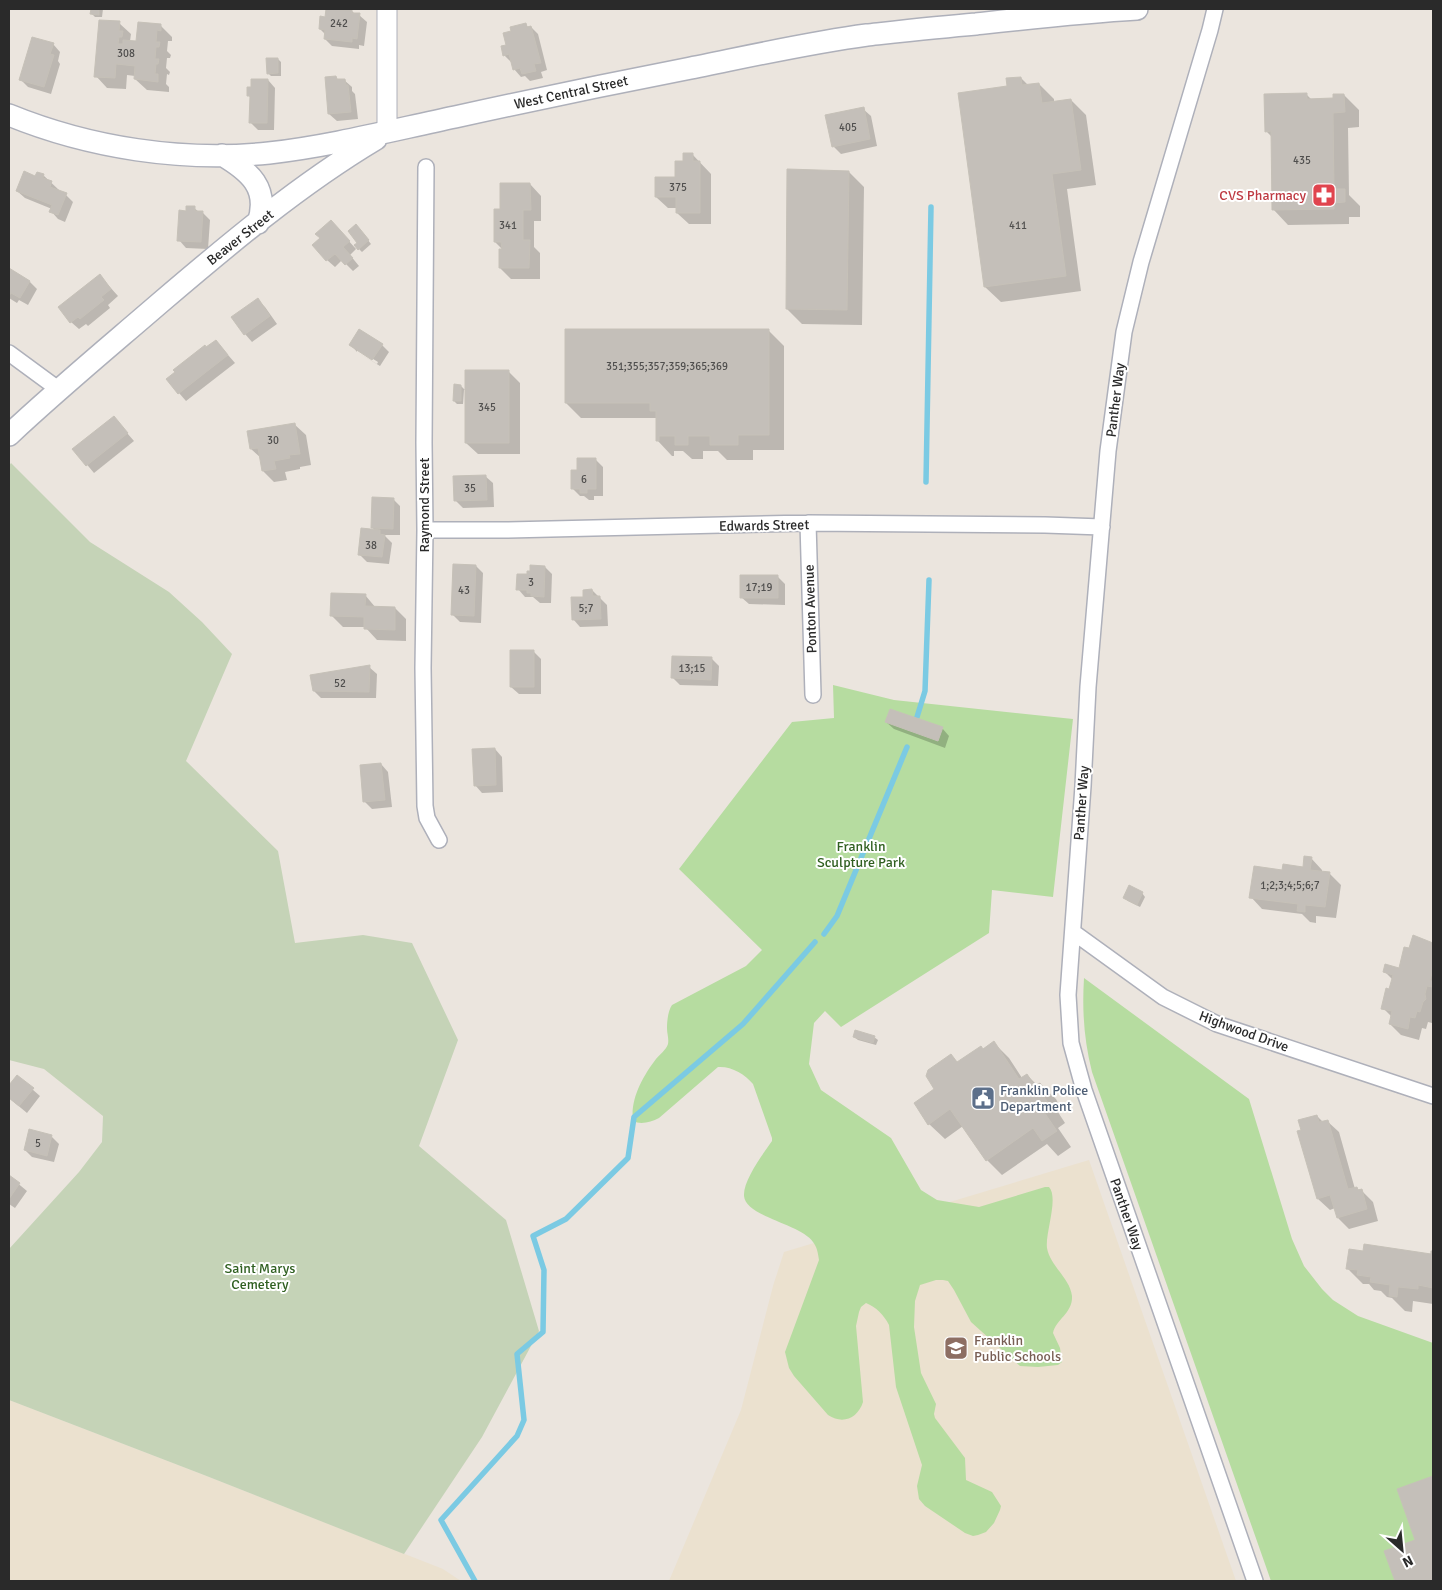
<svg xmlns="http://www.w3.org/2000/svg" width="1442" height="1590" font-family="Signika,sans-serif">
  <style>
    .education { fill: #ebe1cf }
    .green { fill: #b6dca0 }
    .cemetery { fill: #c5d3b7 }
    .shadow { fill: #0003 }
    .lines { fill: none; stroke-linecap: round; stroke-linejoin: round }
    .stream { stroke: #7bcae3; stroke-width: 5.5 }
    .building { fill: #c4bfb9; stroke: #c6c1b8 }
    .minor-casing { stroke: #aeb0ba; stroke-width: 18 }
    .tertiary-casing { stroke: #aeb0ba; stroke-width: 21 }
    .secondary-casing { stroke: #aeb0ba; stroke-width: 24 }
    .minor { stroke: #fff; stroke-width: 15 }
    .tertiary { stroke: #fff; stroke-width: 19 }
    .secondary { stroke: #fff; stroke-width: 21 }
    .labels { text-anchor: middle; stroke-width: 4; stroke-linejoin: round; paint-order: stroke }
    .number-label { font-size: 11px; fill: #504f4e }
    .street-label { font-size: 14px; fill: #2a2a2a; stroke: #fff }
    .health-label { font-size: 14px; fill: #be3a42; stroke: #fff; text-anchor: end }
    .park-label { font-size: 14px; fill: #306021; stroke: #fff }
    .service-label { font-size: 14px; fill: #4e5e75; stroke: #fff; text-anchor: start }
    .education-label { font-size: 14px; fill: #785e54; stroke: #fff; text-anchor: start }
  </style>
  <rect width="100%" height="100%" fill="#ebe5de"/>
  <path class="education" d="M 1089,1160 L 1236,1581 L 669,1581 L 741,1410 L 773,1286 L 784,1252 Z
    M 9,1400 L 204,1475 L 443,1569 L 461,1581 L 9,1581 Z"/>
  <path class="green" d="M 833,685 L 894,700 L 1073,719 L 1053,897 L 992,890 L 989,933 L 841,1027 L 825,1011 L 814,1023 L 809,1064 L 821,1090 L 891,1138 L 921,1190 L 937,1200 L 979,1207 L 1045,1187 L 1049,1187 C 1059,1198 1045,1233 1047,1248 C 1050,1266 1070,1278 1072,1296 C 1073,1313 1056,1319 1053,1333 L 1060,1348 L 1062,1362 L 1058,1365 L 1038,1367 L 1020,1366 L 971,1322 L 954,1290 L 948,1281 L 943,1280 L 936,1280 L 920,1285 L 915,1301 L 914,1327 L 921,1373 L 936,1404 L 934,1414 L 935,1418 L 965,1458 L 966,1480 L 992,1492 L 1001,1506 L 1000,1510 L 994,1523 L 986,1532 L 978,1535 L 973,1536 L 965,1533 L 925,1506 L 919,1499 L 917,1486 L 922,1465 L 896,1387 L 889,1325 C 884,1315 876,1307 866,1303 L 861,1307 L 859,1312 L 856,1326 L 863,1402 C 858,1418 843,1425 828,1415 L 794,1376 L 789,1368 L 785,1352 L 819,1260 C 818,1253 817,1247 813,1242 C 801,1224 746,1217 744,1196 C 743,1180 763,1154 772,1141 L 772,1138 L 753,1084 C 745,1074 731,1066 718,1067 L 659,1118 C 651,1122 641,1125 633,1121 C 630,1099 643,1076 656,1059 C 660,1054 666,1050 668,1044 C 669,1038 667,1034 667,1028 C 667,1021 668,1011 672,1005 L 746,966 L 762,950 L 679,869 L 792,722 L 834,718 Z
    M 1084,978 L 1249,1099 L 1292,1239 L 1304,1266 L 1322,1289 L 1333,1300 L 1358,1316 L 1433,1343 L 1433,1581 L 1271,1581 L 1092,1072 C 1084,1040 1082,1011 1084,978 Z"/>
  <path class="cemetery" d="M 11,463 L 90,542 L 169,592 L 202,622 L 232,654 L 186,761 L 278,851 L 295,943 L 363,935 L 412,943 L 458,1040 L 419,1146 L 506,1220 L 539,1331 L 482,1437 L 404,1554 L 204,1475 L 9,1400 L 9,1249 L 79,1172 L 102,1142 L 103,1116 L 44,1069 L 9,1060 L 9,466 Z"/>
  <path class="shadow" d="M 92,9 L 103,9 L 102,17 L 95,17 L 91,13 Z
    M 327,9 L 352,11 L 355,14 L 359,15 L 367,22 L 364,46 L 359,45 L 359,49 L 332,46 L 325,39 L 325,34 L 320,29 L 326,18 Z
    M 119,23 L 131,34 L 130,41 L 137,42 L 161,26 L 172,37 L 172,41 L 168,41 L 167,51 L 171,55 L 170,58 L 167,58 L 166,68 L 170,72 L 169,75 L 167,74 L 166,84 L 169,87 L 169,92 L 147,90 L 135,79 L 135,76 L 127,75 L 126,89 L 107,88 L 96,76 Z
    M 525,24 L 529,28 L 531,27 L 538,34 L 547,70 L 541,72 L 543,78 L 530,81 L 525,76 L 521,77 L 514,69 L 512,63 L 504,55 L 512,32 Z
    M 53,44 L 60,52 L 58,61 L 60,64 L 51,94 L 28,87 L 20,79 Z
    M 278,59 L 281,62 L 281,76 L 271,76 L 268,73 Z
    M 336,78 L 339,81 L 344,80 L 352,87 L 352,91 L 355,94 L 358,119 L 337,121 L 329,114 Z
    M 1021,78 L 1028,85 L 1039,84 L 1054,99 L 1054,102 L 1071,100 L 1086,115 L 1096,185 L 1067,189 L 1081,291 L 1001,302 L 985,287 L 1009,87 Z
    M 268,80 L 275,88 L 274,130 L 258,130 L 250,122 L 251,98 L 249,96 L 252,88 Z
    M 1306,94 L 1312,100 L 1334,99 L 1344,95 L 1359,110 L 1359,127 L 1348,128 L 1349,195 L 1360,206 L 1360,217 L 1349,217 L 1349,224 L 1288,225 L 1273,209 L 1272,137 L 1266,131 Z
    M 863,109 L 871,116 L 877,146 L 841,154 L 833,146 Z
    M 692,154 L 711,174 L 711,224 L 689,224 L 677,213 L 677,208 L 668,208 L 656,197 L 677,178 L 685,162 Z
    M 849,172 L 864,187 L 862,325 L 802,324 L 787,309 Z
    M 43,175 L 59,190 L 58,192 L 66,195 L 73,202 L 65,222 L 58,219 L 51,211 L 52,209 L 25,198 L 17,191 L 35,177 Z
    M 530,184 L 541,196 L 541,221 L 534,221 L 534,247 L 540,253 L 540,279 L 511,279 L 500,268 L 503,250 L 495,242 L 501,211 Z
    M 194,208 L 199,212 L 203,213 L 210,220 L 208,249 L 186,248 L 179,240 L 187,212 Z
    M 338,229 L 356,249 L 350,255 L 359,266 L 353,271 L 342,260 L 335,267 L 327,260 Z
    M 359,229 L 371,244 L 362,252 L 359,249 Z
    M 9,270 L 30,282 L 37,289 L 28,305 L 19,300 L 17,303 L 9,298 Z
    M 100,276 L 118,296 L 108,305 L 110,308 L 88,326 L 86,324 L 79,329 L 71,322 Z
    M 258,300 L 265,307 L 277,324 L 252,342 L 245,334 Z
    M 768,330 L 784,346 L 784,450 L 753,450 L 753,460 L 727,460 L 718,451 L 703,451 L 703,459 L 692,459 L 683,451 L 674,451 L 674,456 L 672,456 L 657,440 L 657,418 L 581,418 L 566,403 Z
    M 216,341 L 235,363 L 186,401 L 179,393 L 206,349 Z
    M 351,345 L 382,345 L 389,352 L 380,366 L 357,352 L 377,364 L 378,362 L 357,349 L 357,352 Z
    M 508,371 L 520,383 L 520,454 L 478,454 L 466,443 Z
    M 461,386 L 465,390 L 464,390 L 463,404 L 457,404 L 454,401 Z
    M 114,418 L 134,441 L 94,473 L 74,449 Z
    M 294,424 L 306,435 L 311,465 L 300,467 L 300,469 L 285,472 L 287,480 L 274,482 L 263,471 L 261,458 L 251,449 Z
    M 596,460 L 603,467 L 603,496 L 594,496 L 594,500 L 589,500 L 584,496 L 580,496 L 572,488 L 578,471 Z
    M 485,476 L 493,483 L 494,507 L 463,508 L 455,500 Z
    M 393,499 L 400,506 L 400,535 L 384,535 L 392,543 L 389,564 L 367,562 L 359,554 L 375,531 L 372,527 Z
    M 476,566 L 483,573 L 481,623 L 460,622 L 452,614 Z
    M 545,567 L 552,574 L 551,603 L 540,603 L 533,597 L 525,597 L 518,589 L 528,576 Z
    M 778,577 L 785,584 L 785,605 L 749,604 L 741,597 Z
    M 592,590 L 607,605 L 608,626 L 580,627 L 573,619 L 584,598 Z
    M 365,595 L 376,608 L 395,608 L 406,619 L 406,641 L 377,640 L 365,627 L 343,627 L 331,615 Z
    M 533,651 L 541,659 L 541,694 L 519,694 L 511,687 Z
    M 711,658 L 719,666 L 718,686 L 680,685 L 673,678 Z
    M 369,667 L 377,674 L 376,698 L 321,698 L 314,691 Z
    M 886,722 L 942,728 L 949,736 L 945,748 L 894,729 Z
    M 495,749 L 502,757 L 503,792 L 482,793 L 475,785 Z
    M 381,764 L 388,772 L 392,807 L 372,809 L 364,801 Z
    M 1311,858 L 1322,870 L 1322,872 L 1329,873 L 1341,885 L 1336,918 L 1316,916 L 1316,923 L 1310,922 L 1302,914 L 1262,909 L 1251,897 L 1284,871 L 1304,868 Z
    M 1142,893 L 1145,897 L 1140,907 L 1128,901 L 1124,898 Z
    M 1414,937 L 1433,944 L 1433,1017 L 1432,1023 L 1428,1022 L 1426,1029 L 1422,1028 L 1419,1040 L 1401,1035 L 1390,1024 L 1392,1017 L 1383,1008 L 1393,980 L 1385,972 L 1400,969 L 1410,950 Z
    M 854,1037 L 874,1037 L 878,1040 L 876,1045 L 858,1040 Z
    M 994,1043 L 1009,1058 L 1022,1078 L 1027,1075 L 1038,1086 L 1040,1084 L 1056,1099 L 1060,1107 L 1056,1109 L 1065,1123 L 1058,1128 L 1071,1147 L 1058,1156 L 1047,1144 L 1002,1175 L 987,1160 L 963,1126 L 945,1139 L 929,1124 L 936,1089 L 951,1056 L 958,1063 Z
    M 17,1076 L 40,1096 L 27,1113 L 9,1098 L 9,1087 Z
    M 1317,1116 L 1323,1122 L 1327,1121 L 1339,1132 L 1355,1189 L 1361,1190 L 1373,1202 L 1378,1221 L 1349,1229 L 1338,1218 L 1335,1208 L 1330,1210 L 1318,1199 Z
    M 51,1136 L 59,1144 L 54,1162 L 32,1157 L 25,1150 Z
    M 9,1176 L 27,1191 L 15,1208 L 9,1204 Z
    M 1433,1253 L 1433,1304 L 1413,1301 L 1412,1312 L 1405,1311 L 1392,1298 L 1387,1297 L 1381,1291 L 1374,1290 L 1369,1284 L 1363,1284 L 1347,1268 L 1432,1256 Z
    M 1433,1478 L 1433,1581 L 1396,1581 L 1386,1552 L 1417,1541 L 1399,1490 Z"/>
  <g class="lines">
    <path class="stream" d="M 926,482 L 931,207
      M 917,717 L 925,691 L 929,580
      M 824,934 L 837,916 L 907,747
      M 475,1581 L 441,1520 L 517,1436 L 524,1420 L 517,1354 L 543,1332 L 544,1270 L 533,1236 L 566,1219 L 628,1158 L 634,1117 L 743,1024 L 815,942"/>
  </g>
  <path class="building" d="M 91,9 L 99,9 L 99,15 L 90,14 Z
    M 326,9 L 352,10 L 352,13 L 360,13 L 357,39 L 352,38 L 352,42 L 324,39 L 325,30 L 319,29 L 320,16 L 325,17 Z
    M 99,20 L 120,21 L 119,31 L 123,31 L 122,37 L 119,37 L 118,44 L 123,44 L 123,40 L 136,41 L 138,22 L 161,24 L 161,31 L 157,30 L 156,42 L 160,42 L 159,47 L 156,47 L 155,59 L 159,59 L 158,64 L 156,64 L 155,74 L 158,74 L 158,82 L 134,79 L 135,66 L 116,64 L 115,78 L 94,77 Z
    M 526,23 L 527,27 L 531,26 L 541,63 L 534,64 L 536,71 L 522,74 L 520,68 L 513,70 L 509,54 L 503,56 L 501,46 L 506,45 L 503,33 L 511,31 L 510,27 Z
    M 32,37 L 54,43 L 50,54 L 54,55 L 44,87 L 19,80 Z
    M 266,58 L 278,58 L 278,73 L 267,74 Z
    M 336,76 L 337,79 L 345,79 L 346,85 L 348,85 L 351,112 L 328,114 L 325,77 Z
    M 1021,77 L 1022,85 L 1039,83 L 1042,103 L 1071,99 L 1081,170 L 1052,174 L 1066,276 L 984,287 L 958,93 L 1007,86 L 1006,78 Z
    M 251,79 L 268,79 L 267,123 L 249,123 L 250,96 L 247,96 L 247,87 L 251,87 Z
    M 1307,93 L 1307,99 L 1333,98 L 1333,94 L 1344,94 L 1345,112 L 1333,113 L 1334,189 L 1345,189 L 1345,202 L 1334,203 L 1334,209 L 1272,210 L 1271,131 L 1265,132 L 1264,94 Z
    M 864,107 L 870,139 L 832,147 L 825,115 Z
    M 683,153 L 693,153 L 693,161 L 700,161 L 700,213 L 676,213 L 676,197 L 655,197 L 655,177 L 675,177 L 675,161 L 683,161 Z
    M 787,169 L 849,171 L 847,310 L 786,309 Z
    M 24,171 L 35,176 L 37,172 L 44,174 L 43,178 L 52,181 L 50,187 L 67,193 L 58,215 L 49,212 L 52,205 L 16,191 Z
    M 500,183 L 530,183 L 531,210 L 523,210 L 523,240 L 530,240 L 529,268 L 499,268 L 499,249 L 502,249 L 501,242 L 494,242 L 494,209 L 500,209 Z
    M 186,206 L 195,206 L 195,211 L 203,211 L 201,242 L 177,241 L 179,210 L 186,211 Z
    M 331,220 L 350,241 L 343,247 L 353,258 L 345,265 L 335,254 L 326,261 L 312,245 L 320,238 L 315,234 Z
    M 356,224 L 369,240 L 358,250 L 354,245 L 357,243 L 348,231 Z
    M 9,268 L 30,281 L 20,298 L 11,293 L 9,296 Z
    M 100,274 L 111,289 L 101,297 L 104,300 L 80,319 L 78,317 L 70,323 L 58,307 Z
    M 258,298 L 270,316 L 244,335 L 231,317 Z
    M 359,329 L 383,344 L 372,360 L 349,345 Z
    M 565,329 L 769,329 L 769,435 L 738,435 L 738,445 L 710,445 L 710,436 L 688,436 L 688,445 L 675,445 L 675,436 L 659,436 L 659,441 L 656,441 L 656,411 L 650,411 L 650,403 L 565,403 Z
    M 216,340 L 228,355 L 178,394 L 166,379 L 175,372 L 173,370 L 205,345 L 206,347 Z
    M 465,370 L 509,370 L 509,443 L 465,443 Z
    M 454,384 L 461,385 L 461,401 L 453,401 Z
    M 114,416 L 128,433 L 86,466 L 72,449 Z
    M 295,423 L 300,454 L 289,455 L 290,458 L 274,461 L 276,469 L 262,471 L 258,448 L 250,449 L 247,431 Z
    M 577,458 L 596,458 L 596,489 L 587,489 L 587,493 L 580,493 L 580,489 L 571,489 L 571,470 L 577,470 Z
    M 486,475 L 487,500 L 454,501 L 453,476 Z
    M 372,497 L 394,498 L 393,529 L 371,528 Z
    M 361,528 L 380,530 L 380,534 L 385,535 L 382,557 L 358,555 Z
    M 453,564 L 476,565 L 474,616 L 451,615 Z
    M 530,565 L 545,566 L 544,597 L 531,596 L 531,593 L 527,593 L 527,590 L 516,590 L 517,574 L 527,574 L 527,571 L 530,571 Z
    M 740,575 L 778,575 L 778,598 L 740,598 Z
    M 592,589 L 593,596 L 600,596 L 601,619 L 572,620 L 571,597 L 583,597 L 583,590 Z
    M 331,593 L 366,594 L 365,606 L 395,607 L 395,630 L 364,629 L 364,617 L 330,616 Z
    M 510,650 L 534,650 L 534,687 L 510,687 Z
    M 672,656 L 712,657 L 711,680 L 671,678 Z
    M 370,665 L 369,692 L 313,691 L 310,675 Z
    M 890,709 L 943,727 L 938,741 L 885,722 Z
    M 495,748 L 496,785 L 474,786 L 472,749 Z
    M 381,763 L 385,800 L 363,802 L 360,765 Z
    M 1304,856 L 1312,857 L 1310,870 L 1330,872 L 1325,907 L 1305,905 L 1305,912 L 1297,911 L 1298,904 L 1249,898 L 1254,866 L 1282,870 L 1283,864 L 1303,867 Z
    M 1129,885 L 1143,892 L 1137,905 L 1123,898 Z
    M 1413,935 L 1433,943 L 1433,970 L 1430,980 L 1433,982 L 1432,987 L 1427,986 L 1425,994 L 1426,999 L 1423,1002 L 1420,1012 L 1417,1011 L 1415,1018 L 1410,1017 L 1408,1029 L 1389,1024 L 1392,1011 L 1381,1009 L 1386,988 L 1389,989 L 1393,975 L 1383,972 L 1385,964 L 1399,968 L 1404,947 L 1409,948 Z
    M 855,1030 L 875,1036 L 873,1043 L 853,1037 Z
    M 994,1041 L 1019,1079 L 1027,1074 L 1035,1086 L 1040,1083 L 1046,1091 L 1042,1094 L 1051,1107 L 1044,1112 L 1057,1131 L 1042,1141 L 1033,1128 L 986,1161 L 950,1109 L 928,1125 L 914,1103 L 934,1089 L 926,1076 L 928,1070 L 951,1054 L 957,1062 L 981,1046 L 983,1049 Z
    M 17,1075 L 34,1088 L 19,1106 L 9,1098 L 9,1085 Z
    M 1317,1115 L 1319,1122 L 1328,1120 L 1348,1189 L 1357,1187 L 1358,1190 L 1362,1189 L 1367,1209 L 1337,1218 L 1330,1195 L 1317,1199 L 1297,1131 L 1301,1130 L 1298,1120 Z
    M 29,1129 L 52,1135 L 47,1156 L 24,1150 Z
    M 9,1175 L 20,1183 L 9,1199 Z
    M 1364,1244 L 1431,1254 L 1431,1251 L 1433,1251 L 1433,1288 L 1418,1285 L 1418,1289 L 1398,1287 L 1397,1297 L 1389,1296 L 1390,1285 L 1370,1282 L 1371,1277 L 1357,1275 L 1358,1270 L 1346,1269 L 1349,1249 L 1363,1251 Z
    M 1433,1476 L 1433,1581 L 1395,1581 L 1384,1551 L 1415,1540 L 1397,1489 Z"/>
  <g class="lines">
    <g class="minor-casing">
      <path id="minor" d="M 1215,9 L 1210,30 L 1141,262 L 1124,332 L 1108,451 L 1088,687 L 1083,786 L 1068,995 L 1071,1043 L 1084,1090 L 1255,1581
        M 426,167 L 424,443 L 425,530 L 423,668 L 425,806 L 427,818 L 439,840
        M 9,353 L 58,389
        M 808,523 L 813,695
        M 425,530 L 508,530 L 808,523 L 1045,525 L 1102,527
        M 1073,932 L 1163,997 L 1217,1024 L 1433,1096"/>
    </g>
    <g class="tertiary-casing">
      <path id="tertiary" d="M 387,132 L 387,9"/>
    </g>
    <g class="secondary-casing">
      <path id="secondary" d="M 9,115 C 90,148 182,162 269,153 C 331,146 393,130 455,117 C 532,100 609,84 686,69 C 746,57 807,43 867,35 C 904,31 940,27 976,24 C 1030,18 1083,12 1137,9
        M 222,155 C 249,171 270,188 258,223
        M 9,435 C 58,389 110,346 161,302 C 229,244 299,185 376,139"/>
    </g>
    <use href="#minor" class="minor"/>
    <use href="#tertiary" class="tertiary"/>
    <use href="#secondary" class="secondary"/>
  </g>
  <defs>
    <g id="pharmacy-square" transform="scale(1.25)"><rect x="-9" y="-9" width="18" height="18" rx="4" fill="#e0444e" stroke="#fff"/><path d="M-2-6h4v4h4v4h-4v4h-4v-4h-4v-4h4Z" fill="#fff"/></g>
    <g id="civic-square" transform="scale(1.25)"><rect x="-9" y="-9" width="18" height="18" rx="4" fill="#5c6f8a" stroke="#fff"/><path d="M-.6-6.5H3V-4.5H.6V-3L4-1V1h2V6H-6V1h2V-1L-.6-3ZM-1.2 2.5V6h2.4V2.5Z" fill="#fff"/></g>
    <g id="school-square" transform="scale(1.25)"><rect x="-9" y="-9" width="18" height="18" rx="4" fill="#8d6e63" stroke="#fff"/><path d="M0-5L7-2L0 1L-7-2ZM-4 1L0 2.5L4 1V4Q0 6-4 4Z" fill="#fff"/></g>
  </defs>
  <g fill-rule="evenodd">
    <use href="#pharmacy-square" x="1324" y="195"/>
    <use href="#civic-square" x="983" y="1098"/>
    <use href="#school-square" x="956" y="1348"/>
  </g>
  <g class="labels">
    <g class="number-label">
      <text x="339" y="27">242</text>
      <text x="126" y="57">308</text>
      <text x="848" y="131">405</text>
      <text x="1302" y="164">435</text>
      <text x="678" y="191">375</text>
      <text x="508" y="229">341</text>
      <text x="1018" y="229">411</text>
      <text x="667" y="370">351;355;357;359;365;369</text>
      <text x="487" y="411">345</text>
      <text x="273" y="444">30</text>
      <text x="584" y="483">6</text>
      <text x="470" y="492">35</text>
      <text x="371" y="549">38</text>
      <text x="531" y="586">3</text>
      <text x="759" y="591">17;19</text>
      <text x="464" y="594">43</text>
      <text x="586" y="612">5;7</text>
      <text x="692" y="672">13;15</text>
      <text x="340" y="687">52</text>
      <text x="1290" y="889">1;2;3;4;5;6;7</text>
      <text x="38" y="1147">5</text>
    </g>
    <g class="street-label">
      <text transform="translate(571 92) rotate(-12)" y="5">West Central Street</text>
      <text transform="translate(240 237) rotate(-38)" y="5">Beaver Street</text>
      <text transform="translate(1115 400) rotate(-83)" y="5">Panther Way</text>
      <text transform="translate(424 505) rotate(-90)" y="5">Raymond Street</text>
      <text transform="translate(764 525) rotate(-1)" y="5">Edwards Street</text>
      <text transform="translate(810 609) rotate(-92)" y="5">Ponton Avenue</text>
      <text transform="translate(1081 803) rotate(-86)" y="5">Panther Way</text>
      <text transform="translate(1244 1031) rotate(20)" y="5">Highwood Drive</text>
      <text transform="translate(1127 1214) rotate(71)" y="5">Panther Way</text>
    </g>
    <g class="health-label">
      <text x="1306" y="200">CVS Pharmacy</text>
    </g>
    <g class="park-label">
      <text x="861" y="851">Franklin<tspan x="861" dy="16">Sculpture Park</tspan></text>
      <text x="260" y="1273">Saint Marys<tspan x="260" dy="16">Cemetery</tspan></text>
    </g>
    <g class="service-label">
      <text x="1000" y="1095">Franklin Police<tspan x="1000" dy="16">Department</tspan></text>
    </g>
    <g class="education-label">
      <text x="974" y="1345">Franklin<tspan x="974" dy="16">Public Schools</tspan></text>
    </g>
  </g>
  <rect width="1442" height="1590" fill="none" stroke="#2a2a2a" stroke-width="20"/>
  <g transform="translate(1402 1550) rotate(153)" stroke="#ffffff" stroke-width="4" paint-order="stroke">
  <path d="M0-4L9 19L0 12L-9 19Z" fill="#2a2a2a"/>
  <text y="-8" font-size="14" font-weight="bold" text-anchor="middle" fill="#2a2a2a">N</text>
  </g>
</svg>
